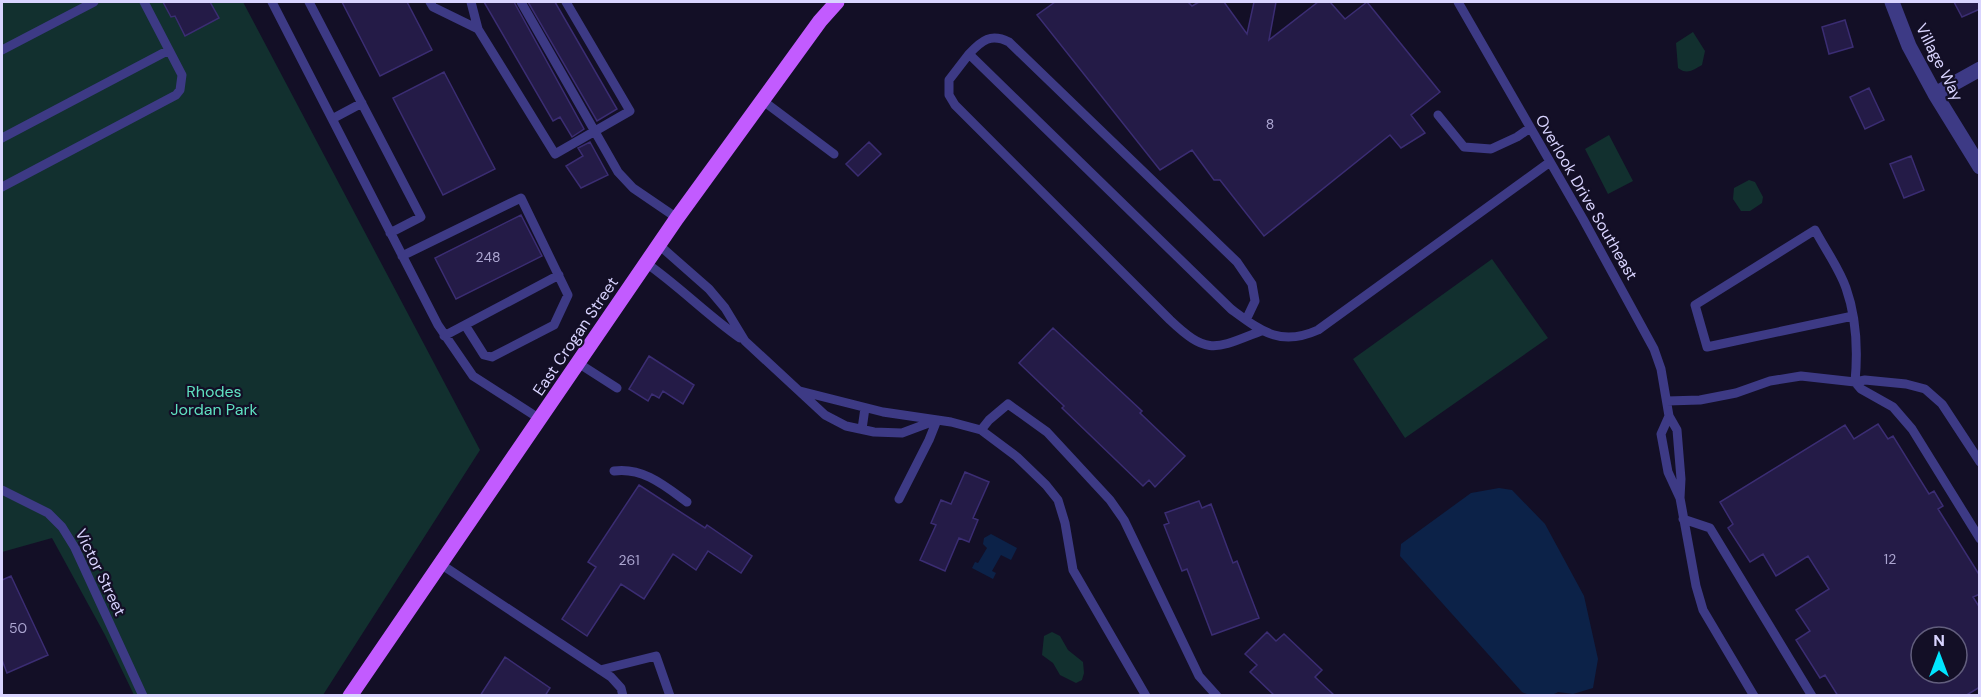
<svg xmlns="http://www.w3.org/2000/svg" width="1981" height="697" font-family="'DM Sans',sans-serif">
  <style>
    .green { fill: #12302f }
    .water { fill: #0c2248 }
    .building { fill: #241b47; stroke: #3b2d73; stroke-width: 1.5; fill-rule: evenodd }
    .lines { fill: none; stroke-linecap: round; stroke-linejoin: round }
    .lane { stroke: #3d3a85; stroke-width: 9 }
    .street { stroke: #3d3a85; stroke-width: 15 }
    .primary { stroke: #c25bff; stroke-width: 15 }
    .labels { text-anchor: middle; stroke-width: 4.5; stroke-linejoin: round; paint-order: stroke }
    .number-label { font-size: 14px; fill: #aca6d1 }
    .street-label { font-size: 16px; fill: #d9d4ff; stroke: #130f26 }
    .park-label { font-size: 16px; fill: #5fe0c0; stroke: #130f26 }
  </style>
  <rect width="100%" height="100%" fill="#130f26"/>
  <path class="green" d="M 2,2 L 243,2 L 480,450 L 323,695 L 134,695 L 105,635 L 52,538 L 2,552 Z
    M 1693,32 L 1705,51 L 1702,65 C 1693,70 1687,75 1678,68 L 1676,43 Z
    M 1609,135 L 1633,181 L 1608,194 L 1585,149 Z
    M 1749,180 L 1755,182 L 1763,197 L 1762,203 L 1750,211 L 1741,211 L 1733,199 L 1734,188 Z
    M 1492,259 L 1548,338 L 1405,438 L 1353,359 Z
    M 1052,632 L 1060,636 L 1068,650 L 1083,662 L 1084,673 L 1082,680 L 1076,683 L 1060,675 L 1053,663 L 1042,655 L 1044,636 Z"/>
  <path class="water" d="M 1499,488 L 1512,490 L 1545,524 L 1584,596 L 1598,659 L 1593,688 L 1573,694 L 1558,692 C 1550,697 1531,697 1522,692 L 1400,556 L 1401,544 L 1471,493 Z
    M 991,534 L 1017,548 L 1011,560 L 1001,555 L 992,571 L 996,573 L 993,579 L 972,568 L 975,562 L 978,563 L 987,548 L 983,544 L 984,538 Z"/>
  <path class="building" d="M 163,2 L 210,2 L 219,18 L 185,36 L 175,16 L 171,17 Z
    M 342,2 L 407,2 L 432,50 L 380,76 Z
    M 484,2 L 514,2 L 584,129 L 572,137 L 560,117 L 553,121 Z
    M 528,2 L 555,2 L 617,109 L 597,121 Z
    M 1055,2 L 1188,2 L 1192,6 L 1199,2 L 1224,2 L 1247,34 L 1254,2 L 1276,2 L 1269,40 L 1318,2 L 1330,2 L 1345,19 L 1367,2 L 1440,92 L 1411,115 L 1425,133 L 1401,148 L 1390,135 L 1264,236 L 1220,180 L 1214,180 L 1192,150 L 1160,170 L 1037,15 Z
    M 1954,2 L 1980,2 L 1980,9 L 1962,17 Z
    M 1845,20 L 1853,47 L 1829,54 L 1822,27 Z
    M 444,72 L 495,169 L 443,195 L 393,98 Z
    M 1869,88 L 1884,120 L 1865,129 L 1850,97 Z
    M 590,142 L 608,175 L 581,188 L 566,166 L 583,156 L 578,148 Z
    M 869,142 L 881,154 L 858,176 L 846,164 Z
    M 1911,156 L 1924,190 L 1904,198 L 1890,164 Z
    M 521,215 L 542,256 L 456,299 L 435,258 Z
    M 1053,328 L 1142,411 L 1140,413 L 1185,456 L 1155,487 L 1149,480 L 1143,486 L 1062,408 L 1064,406 L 1019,363 Z
    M 649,356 L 694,385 L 683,404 L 663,391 L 659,398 L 652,394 L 648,401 L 629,389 Z
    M 1878,424 L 1888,439 L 1893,436 L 1929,494 L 1934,491 L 1943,506 L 1938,509 L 1980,576 L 1980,594 L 1973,597 L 1980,608 L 1980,687 L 1965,696 L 1838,696 L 1825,675 L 1820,678 L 1796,640 L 1810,631 L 1796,610 L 1829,589 L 1808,556 L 1776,576 L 1763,554 L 1750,562 L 1728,528 L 1733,524 L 1720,502 L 1845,425 L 1854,439 ZM 1921,637 L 1957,637 L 1957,673 L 1921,673 Z
    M 965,472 L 989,482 L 973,518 L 978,520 L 969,542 L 959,538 L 945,571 L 920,560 L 936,525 L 931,523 L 941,500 L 951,504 Z
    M 639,485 L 705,528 L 707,525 L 752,556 L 741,573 L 708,551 L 696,570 L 673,554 L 644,599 L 621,584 L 587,636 L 562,619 L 596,567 L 588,562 Z
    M 1199,501 L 1202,508 L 1211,504 L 1233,563 L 1237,561 L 1259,618 L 1212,635 L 1187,569 L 1182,571 L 1164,525 L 1169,523 L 1165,513 Z
    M 11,576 L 48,655 L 7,673 L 2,660 L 2,580 Z
    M 1267,632 L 1276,641 L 1284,634 L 1322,670 L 1315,677 L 1335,696 L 1275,696 L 1250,672 L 1257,665 L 1245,654 Z
    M 505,657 L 550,688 L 545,696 L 480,696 Z"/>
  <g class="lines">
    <path class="lane" d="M 272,2 L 438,325 L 473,376 L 540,419
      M 309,2 L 421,217 L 390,233
      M 430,2 L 433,7 L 478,29 L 555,154 L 630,111 L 566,2
      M 471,2 L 478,29
      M 521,2 L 618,172 L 633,188 L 677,218
      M 1458,2 L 1583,219 L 1654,349 L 1661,369 L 1669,416 L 1677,430 L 1681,479 L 1680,498
      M 2,50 L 94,2
      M 969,54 C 982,40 991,33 1009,42 L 1237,262 L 1252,284 L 1255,301 L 1246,320
      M 762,100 L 834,154
      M 1438,115 L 1464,147 L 1491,149 L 1517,137 L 1530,128
      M 332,119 L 362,103
      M 2,138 L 169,50
      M 2,187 L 176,95 L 180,90 L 182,75 L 144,2
      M 659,245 L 709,289 L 725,308 L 745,341 L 825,415 L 846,426 L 874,432 L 902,433 L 934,421
      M 402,256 L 521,198 L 568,295 L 554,325 L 492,357 L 484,355 L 465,325
      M 646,263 C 679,286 707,315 740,338
      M 1261,331 C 1215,349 1208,356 1170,320 L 955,105 L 949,95 L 949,80 L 969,54 L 1231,309 C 1261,331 1280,347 1318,330 L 1550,162
      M 444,336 L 559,275
      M 578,363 L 617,388
      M 800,391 L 883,412 L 951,422 L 981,430 L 1017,457 L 1046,485 L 1058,500 L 1065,523 L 1073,570 L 1146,696
      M 1667,401 L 1700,400 L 1736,393 L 1770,381 L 1801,376 L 1855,382 C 1858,350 1857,319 1846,288 C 1839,268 1825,249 1815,230 L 1695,305 L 1707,347 L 1853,316
      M 1669,416 L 1661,434 L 1668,472 L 1680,498 L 1696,586 L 1703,610 L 1754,696
      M 862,429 L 865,408
      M 981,430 L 989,420 L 1008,404 L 1047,432 L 1110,500 L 1124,520 L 1199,676 L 1217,696
      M 1980,462 L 1942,404 L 1925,389 L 1906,384 L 1865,380 L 1855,382 L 1861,389 L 1893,407 L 1912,429 L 1980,539
      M 614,471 C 643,467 665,486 687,502
      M 2,490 L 48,513 L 62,527 L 75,548 L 143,696
      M 899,499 L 929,440 L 937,420
      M 1683,519 L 1710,528 L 1812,696
      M 439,563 L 611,677 L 621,688 L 623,696
      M 600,670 L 656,656 L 670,696"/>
    <path class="street" d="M 1892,2 L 1909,46 L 1935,94 L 1980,167
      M 1935,94 L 1980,69"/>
    <path class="primary" d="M 350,696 L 677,218 L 820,21 L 837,2"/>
  </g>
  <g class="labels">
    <g class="number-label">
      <text x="1270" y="129">8</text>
      <text x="488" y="262">248</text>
      <text x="1890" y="564">12</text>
      <text x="629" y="565">261</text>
      <text x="18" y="633">50</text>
    </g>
    <g class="street-label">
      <text transform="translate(1940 62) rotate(63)" y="6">Village Way</text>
      <text transform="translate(1587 197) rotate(60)" y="6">Overlook Drive Southeast</text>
      <text transform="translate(575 336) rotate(-56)" y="6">East Crogan Street</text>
      <text transform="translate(101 572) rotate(64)" y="6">Victor Street</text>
    </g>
    <g class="park-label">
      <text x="214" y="397">Rhodes<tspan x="214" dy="18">Jordan Park</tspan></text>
    </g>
  </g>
  <rect width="1981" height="697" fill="none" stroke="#d9d4ff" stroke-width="6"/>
  <g transform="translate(1939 655)"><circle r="28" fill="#130f26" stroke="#625e7d" stroke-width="1.5"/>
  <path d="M0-4.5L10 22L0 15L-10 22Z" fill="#00e5ff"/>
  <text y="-9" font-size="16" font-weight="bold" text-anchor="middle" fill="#d9d4ff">N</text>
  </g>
</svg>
